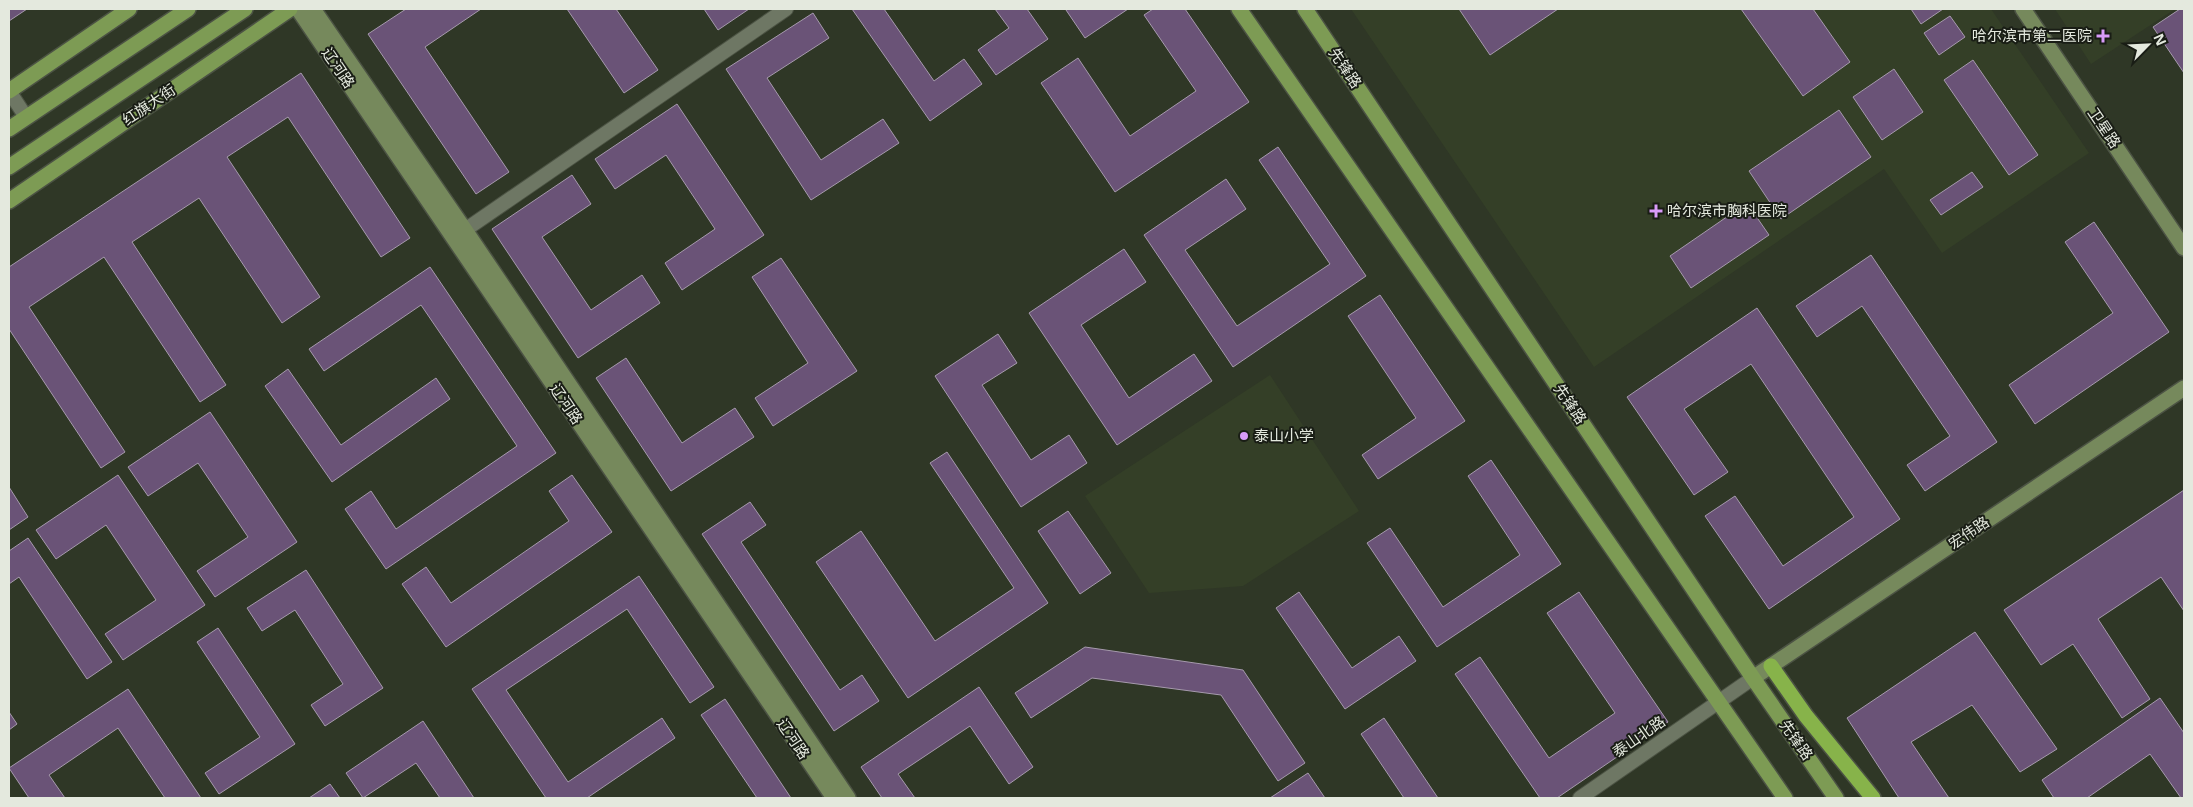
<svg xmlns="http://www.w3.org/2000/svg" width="2193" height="807" font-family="'Noto Sans','Noto Sans SC',sans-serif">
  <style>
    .built { fill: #343f27 }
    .building { fill: #6a5377; stroke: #a69aad }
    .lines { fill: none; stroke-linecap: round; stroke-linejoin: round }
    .street-casing { stroke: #4c5344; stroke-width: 16 }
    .secondary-casing { stroke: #4c5344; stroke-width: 18 }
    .primary-casing { stroke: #4c5344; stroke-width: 18 }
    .highway-casing { stroke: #4c5344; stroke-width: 18 }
    .street { stroke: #6e7764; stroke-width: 14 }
    .secondary { stroke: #76895c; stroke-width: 15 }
    .primary { stroke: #7d9b54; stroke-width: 15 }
    .highway { stroke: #87b34a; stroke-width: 15 }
    .poi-dot { fill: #d89bf8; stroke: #191d15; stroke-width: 2 }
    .labels { text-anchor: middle; stroke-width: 4; stroke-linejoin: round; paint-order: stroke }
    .poi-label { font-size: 15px; fill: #e4e9de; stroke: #191d15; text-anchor: start }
    .street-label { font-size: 15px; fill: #e4e9de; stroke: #191d15 }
  </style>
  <rect width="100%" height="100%" fill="#2f3726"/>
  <path class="built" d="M 1351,9 L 1991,9 L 2089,153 L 1942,253 L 1884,169 L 1594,367 Z
    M 2055,9 L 2175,9 L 2091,64 Z
    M 1270,375 L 1359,511 L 1243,586 L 1149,593 L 1085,496 Z"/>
  <path class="building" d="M 9,9 L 27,9 L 9,21 Z
    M 406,9 L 481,9 L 425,47 L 509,172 L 476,194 L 368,34 Z
    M 567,9 L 616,9 L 658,70 L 624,93 Z
    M 704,9 L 749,9 L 718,30 Z
    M 852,9 L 884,9 L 934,81 L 964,59 L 982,84 L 930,121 Z
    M 995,9 L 1027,9 L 1048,39 L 996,75 L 978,50 L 1009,28 Z
    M 1067,9 L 1128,9 L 1085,38 L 1066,10 Z
    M 1153,9 L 1185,9 L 1249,102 L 1115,192 L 1041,83 L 1078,58 L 1130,136 L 1196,91 L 1144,15 Z
    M 1459,9 L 1558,9 L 1490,55 Z
    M 1741,9 L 1813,9 L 1850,62 L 1803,96 Z
    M 1911,9 L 1943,9 L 1921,24 Z
    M 2180,9 L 2184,9 L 2184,73 L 2153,27 Z
    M 813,13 L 829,38 L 767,78 L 821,160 L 883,119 L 899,143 L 811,200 L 726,69 Z
    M 1950,16 L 1965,37 L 1939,55 L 1924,33 Z
    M 1973,60 L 2038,155 L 2009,175 L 1944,80 Z
    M 1894,69 L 1923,112 L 1882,140 L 1853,97 Z
    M 301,73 L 410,238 L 381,257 L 288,117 L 227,157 L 320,297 L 282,323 L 199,198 L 132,242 L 226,385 L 200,402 L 104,257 L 29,307 L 125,452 L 101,468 L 9,329 L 9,267 Z
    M 677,104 L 764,235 L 682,290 L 665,263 L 715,229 L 666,155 L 615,189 L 595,159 Z
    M 1839,110 L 1871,157 L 1781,219 L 1749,171 Z
    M 1278,147 L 1366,276 L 1233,367 L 1144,235 L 1226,179 L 1246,209 L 1185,250 L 1237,326 L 1330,264 L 1259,160 Z
    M 1972,172 L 1983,187 L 1941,215 L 1930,200 Z
    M 572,175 L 591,204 L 542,237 L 591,310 L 642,275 L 660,303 L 578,358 L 492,229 Z
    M 1747,203 L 1769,235 L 1691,288 L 1670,256 Z
    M 2094,222 L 2169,332 L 2035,424 L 2009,385 L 2113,313 L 2065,242 Z
    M 1124,249 L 1146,282 L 1081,325 L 1129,398 L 1194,354 L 1212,381 L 1117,445 L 1029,313 Z
    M 1871,255 L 1997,442 L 1925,491 L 1907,465 L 1950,436 L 1862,306 L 1817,337 L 1796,306 Z
    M 781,258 L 857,371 L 773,426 L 755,398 L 808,363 L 752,277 Z
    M 430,267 L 556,453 L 386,569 L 345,509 L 371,491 L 396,529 L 517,446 L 421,305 L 324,371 L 309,349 Z
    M 1380,295 L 1465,421 L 1378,479 L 1362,455 L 1416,418 L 1348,316 Z
    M 1757,308 L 1900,519 L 1769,609 L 1705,516 L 1735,496 L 1783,566 L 1854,517 L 1751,364 L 1684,409 L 1728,472 L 1694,495 L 1627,397 Z
    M 998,334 L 1017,363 L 982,385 L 1031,460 L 1069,435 L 1087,463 L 1021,507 L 935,376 Z
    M 626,358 L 682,443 L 735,408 L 754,437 L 671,491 L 596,378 Z
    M 288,369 L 341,445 L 436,378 L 450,399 L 332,482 L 265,386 Z
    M 210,412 L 297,542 L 215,597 L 197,571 L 248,537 L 198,463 L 148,496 L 128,467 Z
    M 947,452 L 1048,603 L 908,698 L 816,562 L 861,531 L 935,641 L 1014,588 L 930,463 Z
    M 1491,460 L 1561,564 L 1437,647 L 1367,543 L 1390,528 L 1443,607 L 1520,555 L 1468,476 Z
    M 118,475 L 205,605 L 123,660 L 105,634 L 156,600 L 106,525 L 56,559 L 36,530 Z
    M 572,475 L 612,532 L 446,647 L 402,584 L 426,567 L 451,603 L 569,521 L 549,491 Z
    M 9,487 L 28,517 L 9,530 Z
    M 2184,490 L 2184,611 L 2161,577 L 2098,619 L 2150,699 L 2122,718 L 2073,644 L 2041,665 L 2004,610 Z
    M 750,502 L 766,525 L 741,542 L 840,690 L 862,675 L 879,701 L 834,731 L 702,534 Z
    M 1068,511 L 1111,573 L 1080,594 L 1038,531 Z
    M 28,538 L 112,662 L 87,679 L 19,577 L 9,584 L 9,551 Z
    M 306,570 L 383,688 L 325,726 L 311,705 L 343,684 L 295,610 L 262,631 L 247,608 Z
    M 639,576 L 714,687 L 690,703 L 627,609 L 506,690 L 568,782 L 662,718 L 675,738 L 587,798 L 546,798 L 472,689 Z
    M 1299,592 L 1352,668 L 1399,636 L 1416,661 L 1345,709 L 1276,608 Z
    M 1579,592 L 1668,722 L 1557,798 L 1540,798 L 1455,674 L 1480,657 L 1549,758 L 1615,713 L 1547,613 Z
    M 218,628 L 295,744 L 219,794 L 205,773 L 260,737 L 197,642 Z
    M 1975,632 L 2057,749 L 2020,772 L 1972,705 L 1911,742 L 1949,798 L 1899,798 L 1847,718 Z
    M 1085,647 L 1243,670 L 1305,763 L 1278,781 L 1221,695 L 1092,678 L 1031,718 L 1015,693 Z
    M 979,687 L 1033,767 L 1009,784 L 970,726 L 898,774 L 915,798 L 882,798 L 861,767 Z
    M 128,689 L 201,798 L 165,798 L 118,728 L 49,775 L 65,798 L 29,798 L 9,768 Z
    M 2160,698 L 2184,733 L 2184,798 L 2181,798 L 2150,754 L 2087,798 L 2054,798 L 2042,780 Z
    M 725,699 L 791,798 L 757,798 L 701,715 Z
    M 9,712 L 17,724 L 9,730 Z
    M 1384,718 L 1438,798 L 1404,798 L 1361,734 Z
    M 423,721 L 474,798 L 440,798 L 416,763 L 363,798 L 346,773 Z
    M 1308,773 L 1325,798 L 1270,798 Z
    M 330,784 L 340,798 L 309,798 Z"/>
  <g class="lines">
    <g class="street-casing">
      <path id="street" d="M 9,91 L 26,117
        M 465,230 L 786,9
        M 1580,798 L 1753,678"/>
    </g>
    <g class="secondary-casing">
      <path id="secondary" d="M 298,9 L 834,798
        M 313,9 L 465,230 L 848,798
        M 2023,9 L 2184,248
        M 1753,678 L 2184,388"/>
    </g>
    <g class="primary-casing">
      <path id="primary" d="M 1239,9 L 1785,798
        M 1305,9 L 1753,678 L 1836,798
        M 9,91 L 129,9
        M 9,129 L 188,9
        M 9,167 L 245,9
        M 9,201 L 290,9"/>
    </g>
    <g class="highway-casing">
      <path id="highway" d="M 1771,666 L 1806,716 L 1873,798"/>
    </g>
    <use href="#street" class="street"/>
    <use href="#secondary" class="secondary"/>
    <use href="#primary" class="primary"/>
    <use href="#highway" class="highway"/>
  </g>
  <g class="poi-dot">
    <path d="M2100.5 28.5h5v5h5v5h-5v5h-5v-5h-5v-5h5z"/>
    <path d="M1653.5 203.5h5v5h5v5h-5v5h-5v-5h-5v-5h5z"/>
    <circle cx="1244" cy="436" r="5"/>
  </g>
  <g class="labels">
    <g class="poi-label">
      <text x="2092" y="41" text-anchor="end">哈尔滨市第二医院</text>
      <text x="1667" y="216">哈尔滨市胸科医院</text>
      <text x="1254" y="441">泰山小学</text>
    </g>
    <g class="street-label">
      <text transform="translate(338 68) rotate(56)" y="5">辽河路</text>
      <text transform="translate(1345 68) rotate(56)" y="5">先锋路</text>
      <text transform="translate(149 105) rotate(-34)" y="5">红旗大街</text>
      <text transform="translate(2104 128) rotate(56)" y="5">卫星路</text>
      <text transform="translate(566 404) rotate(56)" y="5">辽河路</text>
      <text transform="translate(1570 404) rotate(56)" y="5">先锋路</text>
      <text transform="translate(1969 533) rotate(-34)" y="5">宏伟路</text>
      <text transform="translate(1639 737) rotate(-35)" y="5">泰山北路</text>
      <text transform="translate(793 739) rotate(56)" y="5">辽河路</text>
      <text transform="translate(1796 740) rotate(55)" y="5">先锋路</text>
    </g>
  </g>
  <rect width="2193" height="807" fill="none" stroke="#e4e9de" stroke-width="20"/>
  <g transform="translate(2148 45) rotate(66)" stroke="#191d15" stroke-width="4" paint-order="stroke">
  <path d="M0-4L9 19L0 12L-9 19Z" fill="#e4e9de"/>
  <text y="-8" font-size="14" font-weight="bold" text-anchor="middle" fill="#e4e9de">N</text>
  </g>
</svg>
